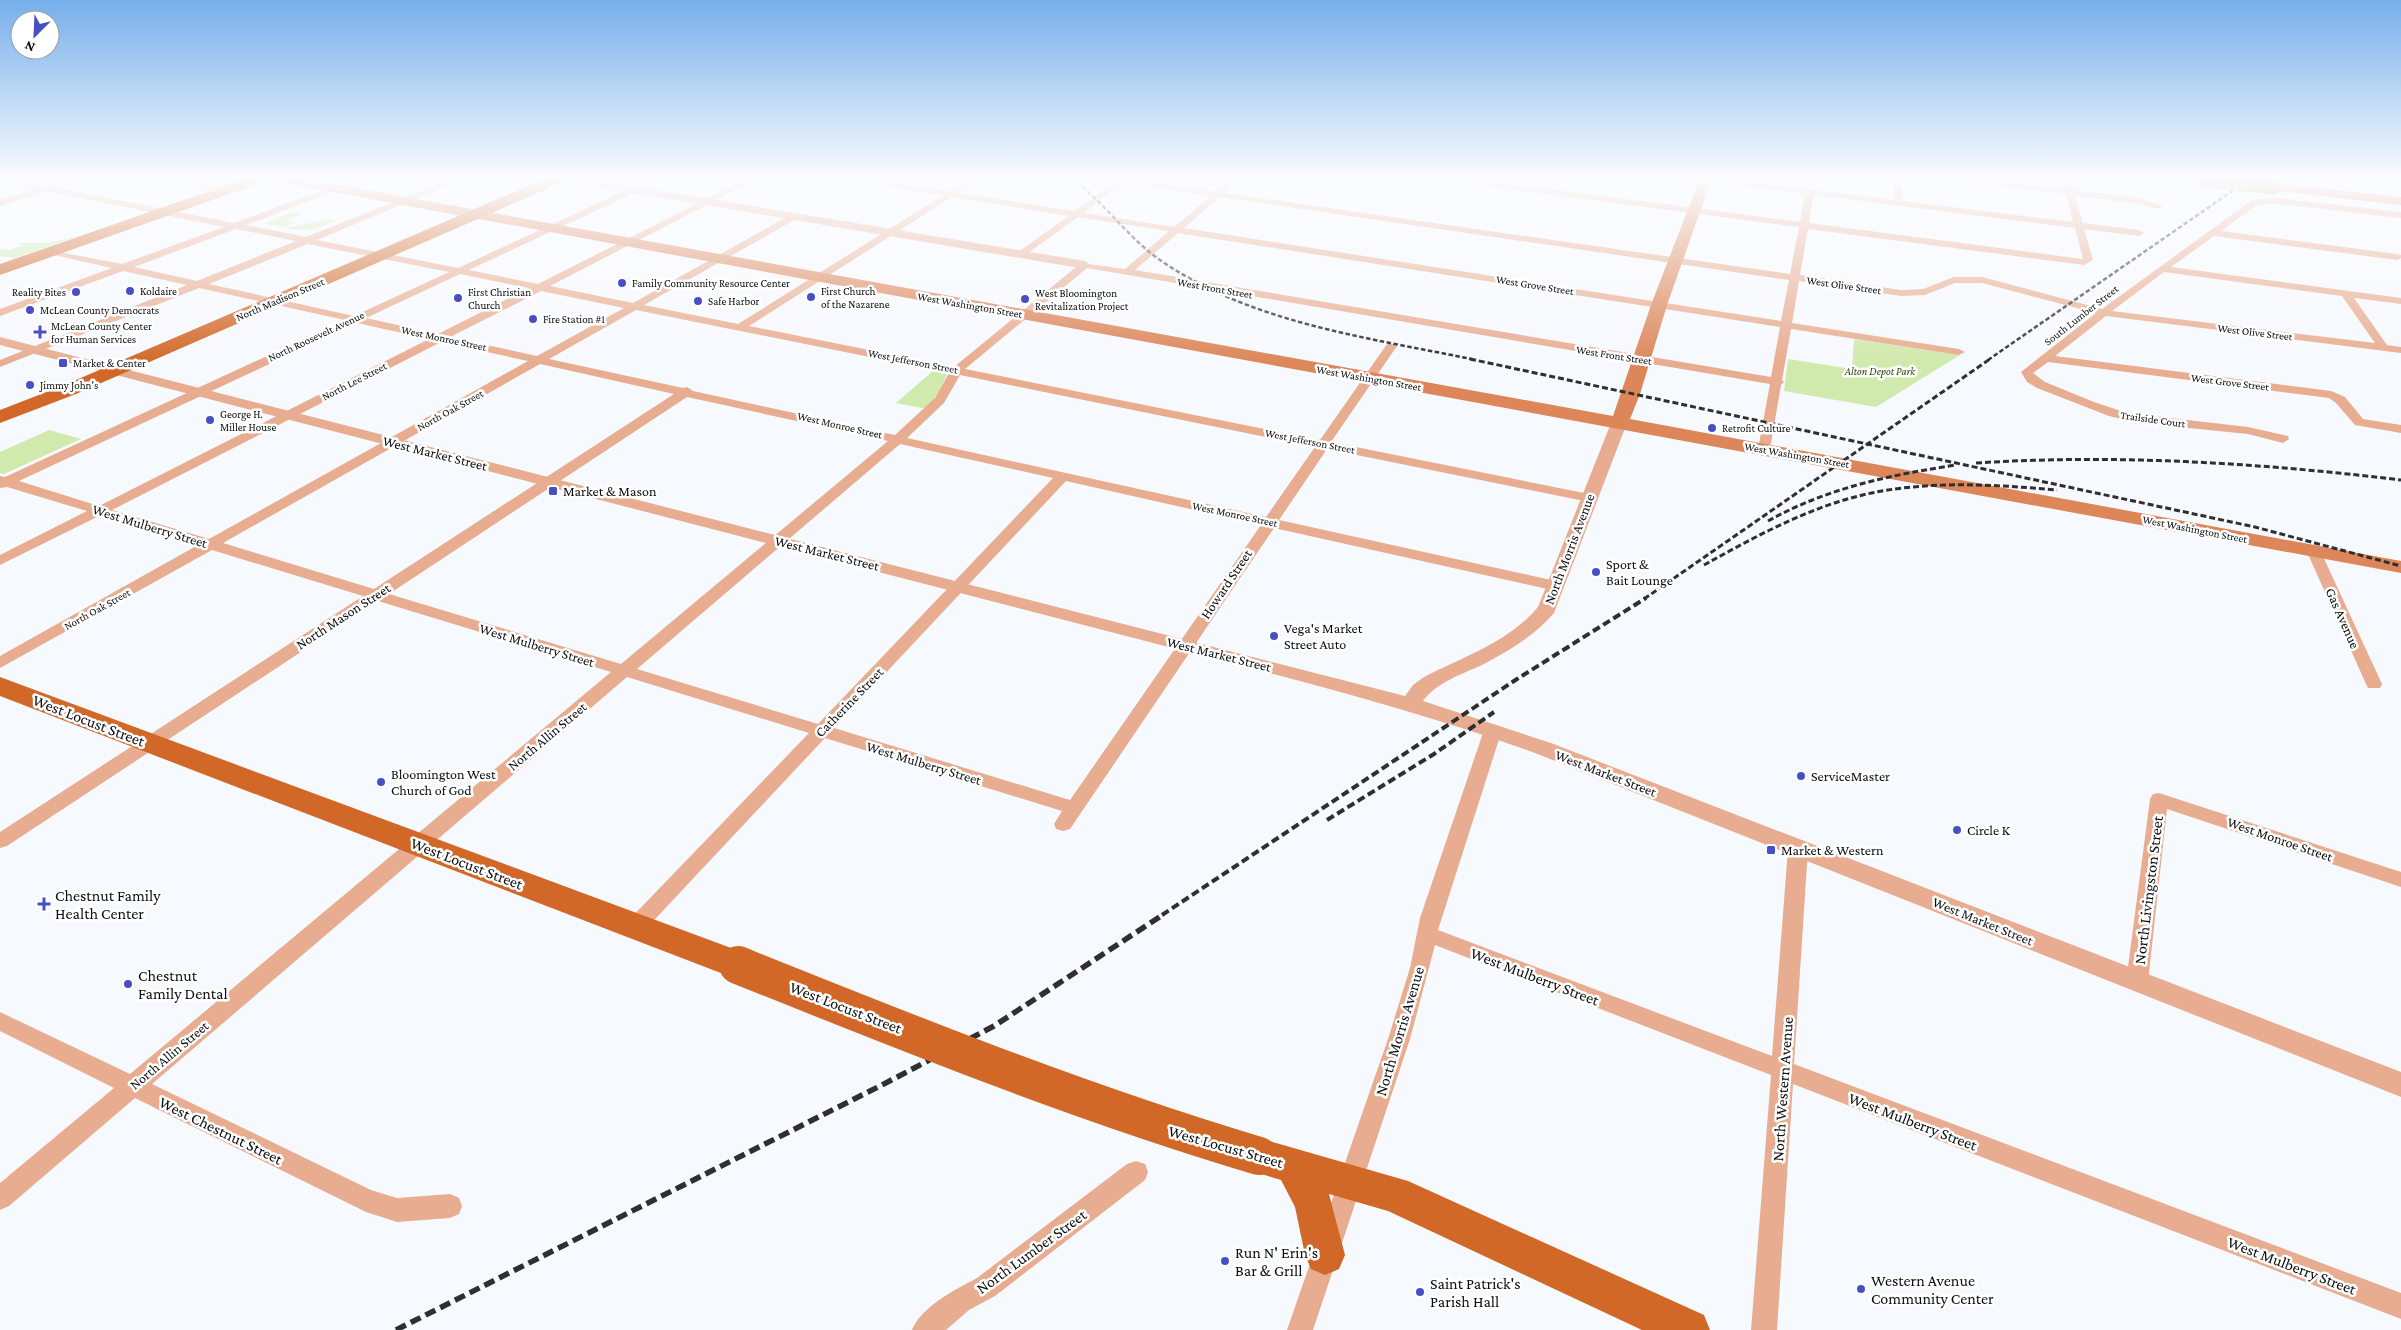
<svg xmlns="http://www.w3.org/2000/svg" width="2401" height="1330" font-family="'Crimson Pro',serif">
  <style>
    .green { fill: #d0eaad }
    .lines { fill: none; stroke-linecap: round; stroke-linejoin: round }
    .minor { fill: #e8ad90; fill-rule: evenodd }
    .tertiary { fill: #e8ad90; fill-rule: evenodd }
    .secondary { fill: #dc8659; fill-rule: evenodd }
    .primary { fill: #d26828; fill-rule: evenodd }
    .rail-far3 { stroke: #2d2f30; stroke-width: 2.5; stroke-dasharray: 4.5 2.5; stroke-linecap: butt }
    .rail-far2 { stroke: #2d2f30; stroke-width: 3; stroke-dasharray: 6 3; stroke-linecap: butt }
    .rail-far1 { stroke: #2d2f30; stroke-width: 4; stroke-dasharray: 8 4; stroke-linecap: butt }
    .rail { stroke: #2d2f30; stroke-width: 5.5; stroke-dasharray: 11 5.5; stroke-linecap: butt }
    .secondary-bridge { stroke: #dc8659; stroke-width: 15 }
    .primary-bridge { stroke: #d26828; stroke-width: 38 }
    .poi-dot { fill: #484fc4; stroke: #fff; stroke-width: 2 }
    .labels { text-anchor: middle; stroke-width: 5; stroke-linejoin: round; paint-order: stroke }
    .far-poi-label { font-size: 11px; fill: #0b0c0d; stroke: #fff; text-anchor: start }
    .far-street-label { font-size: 11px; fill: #0b0c0d; stroke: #fff }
    .far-park-label { font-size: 11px; font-style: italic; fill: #2d4200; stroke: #fff }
    .street-label { font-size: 14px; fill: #0b0c0d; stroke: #fff }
    .poi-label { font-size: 14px; fill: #0b0c0d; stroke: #fff; text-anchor: start }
    .near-street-label { font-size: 16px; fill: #0b0c0d; stroke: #fff }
    .near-poi-label { font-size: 16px; fill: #0b0c0d; stroke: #fff; text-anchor: start }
  </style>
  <rect width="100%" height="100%" fill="#f6f9fe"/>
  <path class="green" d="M 178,178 L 242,178 L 246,179 L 212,191 L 162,184 Z
    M 296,212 L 301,214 L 288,220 L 296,222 L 284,227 L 265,224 L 285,214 Z
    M 327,219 L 337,220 C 318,227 315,234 287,228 C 301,223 314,224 327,219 Z
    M 81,235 L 14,258 L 0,256 L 0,249 L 10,250 L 23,245 L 17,243 L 48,243 Z
    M 1854,339 L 1960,355 L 1876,407 L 1784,391 L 1788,359 L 1852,369 Z
    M 933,371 L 947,374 L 940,390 L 927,409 L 896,403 Z
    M 49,430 L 81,439 L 4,474 L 0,473 L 0,452 Z"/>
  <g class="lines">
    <path class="minor" d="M 0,178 L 46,185 L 68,178 L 82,178 L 57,188 L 234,223 L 356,178 L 369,178 L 246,225 L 306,237 L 454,178 L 466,178 L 317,240 L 458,268 L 630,188 L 636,188 L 636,192 L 469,270 L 538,284 L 748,178 L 759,178 L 550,286 L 633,303 L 792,214 L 798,214 L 798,218 L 644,305 L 738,324 L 942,196 L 841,178 L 863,178 L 948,191 L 970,178 L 980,178 L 958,193 L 1074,211 L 1094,198 L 1099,201 L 1084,213 L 1174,227 L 1211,196 L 1124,183 L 1100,200 L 1095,197 L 1097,195 L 1114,182 L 1101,178 L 1129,178 L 1216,191 L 1231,178 L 1241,178 L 1225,193 L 1790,274 L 1799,227 L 1446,181 L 1442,178 L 1468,178 L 1800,222 L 1805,194 L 1698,181 L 1694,178 L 1721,178 L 1894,200 L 1894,178 L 1902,178 L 1903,201 L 2073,222 L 2066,194 L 1952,181 L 1948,178 L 1976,178 L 2064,189 L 2062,178 L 2070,178 L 2074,190 L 2134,197 L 2163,206 L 2158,209 L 2134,203 L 2075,196 L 2083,223 L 2139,230 L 2144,233 L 2139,236 L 2084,229 L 2093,260 L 2084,265 L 1808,229 L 1800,275 L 1901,290 L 1923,289 L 1954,277 L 1982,277 L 2102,309 L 2252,200 L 2277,198 L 2401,212 L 2401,218 L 2277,204 L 2257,205 L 2221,231 L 2397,254 L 2401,255 L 2401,258 L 2397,260 L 2214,236 L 2171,267 L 2401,298 L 2401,304 L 2354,298 L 2387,345 L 2401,347 L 2401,353 L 2106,316 L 2055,356 L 2331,391 L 2345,397 L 2363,419 L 2401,425 L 2401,433 L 2355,425 L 2336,403 L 2329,398 L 2048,362 L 2033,373 L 2045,382 L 2094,402 L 2127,413 L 2248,427 L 2288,436 L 2289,439 L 2283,443 L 2248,434 L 2139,423 L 2109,416 L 2037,388 L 2027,382 L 2021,372 L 2096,313 L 1982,283 L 1955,283 L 1925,295 L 1901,296 L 1799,281 L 1792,323 L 1959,349 L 1965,352 L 1959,355 L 1791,329 L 1782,380 L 1784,382 L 1781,385 L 1770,449 L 1764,453 L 1758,449 L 1770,384 L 1087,268 L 965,369 L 1320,440 L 1387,344 L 1395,344 L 1397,346 L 1331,442 L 1589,494 L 1596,498 L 1589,502 L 1327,449 L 1279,520 L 1556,581 L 1564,586 L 1556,591 L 1274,528 L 1070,829 L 1063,831 L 1056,829 L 1054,824 L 1062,811 L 825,738 L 642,933 L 635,935 L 628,933 L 625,927 L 628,921 L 809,733 L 627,677 L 152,1084 L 371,1190 L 397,1198 L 450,1194 L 459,1198 L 462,1206 L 459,1214 L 450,1218 L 397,1222 L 366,1212 L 135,1098 L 9,1206 L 0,1210 L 0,1183 L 114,1088 L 0,1031 L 0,1012 L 130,1074 L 611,672 L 378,601 L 7,846 L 0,848 L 0,832 L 363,596 L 212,550 L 0,668 L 0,656 L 198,545 L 101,515 L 0,565 L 0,555 L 87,511 L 7,487 L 0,488 L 0,476 L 5,477 L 345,320 L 199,288 L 0,367 L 0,360 L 187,285 L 123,271 L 0,316 L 0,309 L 112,268 L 49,254 L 49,250 L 122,264 L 224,227 L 46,191 L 0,206 L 0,200 L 35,189 L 0,182 ZM 1814,195 L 2075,228 L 2083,259 L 1809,223 ZM 952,197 L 1068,216 L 1017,253 L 1016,255 L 1021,258 L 1078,217 L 1169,231 L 1125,269 L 1081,263 L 954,367 L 749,326 ZM 1220,197 L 1789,280 L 1781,321 L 1184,228 ZM 236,229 L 296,241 L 197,281 L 134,267 ZM 1178,233 L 1780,327 L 1771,377 L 1135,270 ZM 308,244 L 449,272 L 354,316 L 209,284 ZM 2164,272 L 2342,296 L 2375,343 L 2112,311 ZM 460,274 L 529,288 L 438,334 L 366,318 ZM 541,291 L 624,308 L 537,356 L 450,337 ZM 636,310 L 949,373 L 935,398 L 895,435 L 693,391 L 687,387 L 683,388 L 549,359 ZM 357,323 L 429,339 L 99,506 L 19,481 ZM 441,342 L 528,361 L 209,539 L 112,510 ZM 540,364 L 674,394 L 374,589 L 223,543 ZM 960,375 L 1315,447 L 1266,517 L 907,438 L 944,403 ZM 687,397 L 888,441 L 621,664 L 389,594 ZM 900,444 L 1053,478 L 818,724 L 637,669 ZM 1066,481 L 1261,525 L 1070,800 L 834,728 Z
      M 2314,548 L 2321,552 L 2382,684 L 2380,688 L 2368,688 L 2366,684 L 2307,552 Z
      M 1493,724 L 1499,726 L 1502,730 L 1438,930 L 1772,1056 L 1788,849 L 1791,844 L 1798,842 L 1805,844 L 1808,849 L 1794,1064 L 2401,1293 L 2401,1319 L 1793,1084 L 1777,1330 L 1751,1330 L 1771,1075 L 1435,945 L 1410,1039 L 1313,1330 L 1287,1330 L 1388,1039 L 1410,968 L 1420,918 L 1484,730 L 1487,726 Z
      M 2159,793 L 2401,872 L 2401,887 L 2167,809 L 2148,982 L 2144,988 L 2137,991 L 2130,988 L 2126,982 L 2150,799 L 2153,794 Z
      M 1136,1161 L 1145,1164 L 1148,1172 L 1145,1180 L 995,1296 L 969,1310 L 946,1330 L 912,1330 C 921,1307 956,1289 977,1278 L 1127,1164 Z"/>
    <path class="tertiary" d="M 558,178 L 584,178 L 1085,261 L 1091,265 L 1085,269 L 563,181 Z
      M 0,337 L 1405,696 L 1413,685 L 1424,677 C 1463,657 1509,642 1538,607 L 1611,423 L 1614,420 L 1624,420 L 1627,423 L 1554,613 C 1534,636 1509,651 1482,665 C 1462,674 1436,683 1423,701 L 1551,743 L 2401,1072 L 2401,1097 L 1535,753 C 1452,723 1367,699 1281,676 L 0,345 Z"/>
    <path class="secondary" d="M 272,178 L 300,178 L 1613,416 L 1651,305 L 1700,178 L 1712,178 L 1667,305 L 1640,394 L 1630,419 L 2401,561 L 2401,573 L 278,182 Z
      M 2183,178 L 2211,178 L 2212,180 C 2206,186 2189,184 2183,178 Z
      M 2273,183 L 2401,197 L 2401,205 L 2268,190 L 2267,187 Z"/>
    <path class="primary" d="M 247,178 L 268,178 L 266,181 L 0,275 L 0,264 Z
      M 547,178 L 567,178 L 565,181 L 76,394 L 0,423 L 0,410 L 62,386 Z
      M 0,677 L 750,955 L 755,965 L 750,975 L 738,979 L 726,975 L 0,696 Z
      M 1259,1138 L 1408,1181 L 1704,1315 L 1710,1330 L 1642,1330 L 1388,1211 L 1329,1194 L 1345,1255 L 1339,1269 L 1325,1275 L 1311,1269 L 1305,1255 L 1295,1207 L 1281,1180 L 1245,1169 L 1240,1156 L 1245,1143 Z"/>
    <path class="rail-far3" d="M 1071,178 C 1105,202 1128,239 1163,262 C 1254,324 1371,338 1476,360
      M 1988,360 L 2251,178"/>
    <path class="rail-far2" d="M 1470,359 L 2255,527 L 2401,566
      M 1976,463 C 2119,454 2259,463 2401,480
      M 1768,521 C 1827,488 1890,475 1956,465
      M 1704,565 C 1760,534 1818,502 1882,491 C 1940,481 1999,485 2057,490
      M 1644,599 L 1990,359"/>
    <path class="rail-far1" d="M 1327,820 L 1434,754 L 1494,712
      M 1162,915 L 1517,679 L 1646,598"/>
    <path class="rail" d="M 396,1330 L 882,1085 L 994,1026 L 1164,914"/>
    <path class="secondary-bridge" d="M 2206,180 L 2273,187"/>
    <path class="primary-bridge" d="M 738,965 C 910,1034 1081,1103 1259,1156"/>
  </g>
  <linearGradient id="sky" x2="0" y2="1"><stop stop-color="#76afea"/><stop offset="0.49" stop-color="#fbfcff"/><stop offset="1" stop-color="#fbfcff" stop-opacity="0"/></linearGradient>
  <rect width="2401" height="364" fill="url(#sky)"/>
  <g class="poi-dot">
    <circle cx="622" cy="283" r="5"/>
    <circle cx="130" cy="291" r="5"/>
    <circle cx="76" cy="292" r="5"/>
    <circle cx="811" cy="297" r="5"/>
    <circle cx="458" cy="298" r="5"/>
    <circle cx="1025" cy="299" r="5"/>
    <circle cx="698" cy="301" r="5"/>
    <circle cx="30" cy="310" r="5"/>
    <circle cx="533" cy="319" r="5"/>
    <path d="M37.5 324.5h5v5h5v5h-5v5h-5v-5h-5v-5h5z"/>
    <rect x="58" y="358" width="10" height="10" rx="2.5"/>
    <circle cx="30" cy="385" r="5"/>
    <circle cx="210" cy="420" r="5"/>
    <circle cx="1712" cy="428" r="5"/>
    <rect x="548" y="486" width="10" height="10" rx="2.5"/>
    <circle cx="1596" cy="572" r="5"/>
    <circle cx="1274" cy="636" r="5"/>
    <circle cx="1801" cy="776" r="5"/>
    <circle cx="381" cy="782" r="5"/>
    <circle cx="1957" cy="830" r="5"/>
    <rect x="1766" y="845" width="10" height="10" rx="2.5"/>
    <path d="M41.5 896.5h5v5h5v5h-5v5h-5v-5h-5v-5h5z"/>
    <circle cx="128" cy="984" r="5"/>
    <circle cx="1225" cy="1261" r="5"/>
    <circle cx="1861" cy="1289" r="5"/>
    <circle cx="1420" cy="1292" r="5"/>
  </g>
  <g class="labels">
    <g class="far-poi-label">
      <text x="632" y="287">Family Community Resource Center</text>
      <text x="140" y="295">Koldaire</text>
      <text x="821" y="295">First Church<tspan x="821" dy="13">of the Nazarene</tspan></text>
      <text x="66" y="296" text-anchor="end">Reality Bites</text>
      <text x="468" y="296">First Christian<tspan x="468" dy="13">Church</tspan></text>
      <text x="1035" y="297">West Bloomington<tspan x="1035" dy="13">Revitalization Project</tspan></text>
      <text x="708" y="305">Safe Harbor</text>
      <text x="40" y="314">McLean County Democrats</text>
      <text x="543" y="323">Fire Station #1</text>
      <text x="51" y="330">McLean County Center<tspan x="51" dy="13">for Human Services</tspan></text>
      <text x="73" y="367">Market &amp; Center</text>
      <text x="40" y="389">Jimmy John's</text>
      <text x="220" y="418">George H.<tspan x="220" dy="13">Miller House</tspan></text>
      <text x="1722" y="432">Retrofit Culture</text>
    </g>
    <g class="far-street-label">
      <text transform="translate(1535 285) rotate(9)" y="4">West Grove Street</text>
      <text transform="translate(1844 285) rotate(8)" y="4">West Olive Street</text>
      <text transform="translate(1215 288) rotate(10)" y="4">West Front Street</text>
      <text transform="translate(280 299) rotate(-23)" y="4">North Madison Street</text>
      <text transform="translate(970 305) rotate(10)" y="4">West Washington Street</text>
      <text transform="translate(2081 315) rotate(-38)" y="4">South Lumber Street</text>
      <text transform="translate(2255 332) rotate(7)" y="4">West Olive Street</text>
      <text transform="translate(316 336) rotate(-25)" y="4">North Roosevelt Avenue</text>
      <text transform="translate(444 338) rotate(12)" y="4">West Monroe Street</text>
      <text transform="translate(1614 355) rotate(9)" y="4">West Front Street</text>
      <text transform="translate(913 361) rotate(11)" y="4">West Jefferson Street</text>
      <text transform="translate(1369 378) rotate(10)" y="4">West Washington Street</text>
      <text transform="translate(354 381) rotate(-27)" y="4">North Lee Street</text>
      <text transform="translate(2230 382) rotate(7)" y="4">West Grove Street</text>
      <text transform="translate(450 410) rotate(-29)" y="4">North Oak Street</text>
      <text transform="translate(2153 419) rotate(8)" y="4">Trailside Court</text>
      <text transform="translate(840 425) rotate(13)" y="4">West Monroe Street</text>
      <text transform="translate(1310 441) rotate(11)" y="4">West Jefferson Street</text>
      <text transform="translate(1797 455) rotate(10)" y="4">West Washington Street</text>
      <text transform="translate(1235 514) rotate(12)" y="4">West Monroe Street</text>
      <text transform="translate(2195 529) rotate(11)" y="4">West Washington Street</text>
      <text transform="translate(97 609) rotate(-29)" y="4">North Oak Street</text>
    </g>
    <g class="far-park-label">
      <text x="1880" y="375">Alton Depot Park</text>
    </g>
    <g class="street-label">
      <text transform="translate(435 453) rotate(14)" y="5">West Market Street</text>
      <text transform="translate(150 526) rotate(17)" y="5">West Mulberry Street</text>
      <text transform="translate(1569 549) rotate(-69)" y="5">North Morris Avenue</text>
      <text transform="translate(827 553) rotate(14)" y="5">West Market Street</text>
      <text transform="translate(1226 584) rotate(-56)" y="5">Howard Street</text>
      <text transform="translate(343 616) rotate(-33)" y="5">North Mason Street</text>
      <text transform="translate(2343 618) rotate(66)" y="5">Gas Avenue</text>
      <text transform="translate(537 645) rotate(17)" y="5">West Mulberry Street</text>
      <text transform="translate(1219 654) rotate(14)" y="5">West Market Street</text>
      <text transform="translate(849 702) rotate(-46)" y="5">Catherine Street</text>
      <text transform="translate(547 736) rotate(-40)" y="5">North Allin Street</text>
      <text transform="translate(924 763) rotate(17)" y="5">West Mulberry Street</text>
      <text transform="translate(1606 773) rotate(21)" y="5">West Market Street</text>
      <text transform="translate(2280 839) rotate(19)" y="5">West Monroe Street</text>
      <text transform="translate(1983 921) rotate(22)" y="5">West Market Street</text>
      <text transform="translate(169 1055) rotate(-40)" y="5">North Allin Street</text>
    </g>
    <g class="poi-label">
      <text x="563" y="496">Market &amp; Mason</text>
      <text x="1606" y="569">Sport &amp;<tspan x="1606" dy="16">Bait Lounge</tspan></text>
      <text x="1284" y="633">Vega's Market<tspan x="1284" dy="16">Street Auto</tspan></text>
      <text x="391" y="779">Bloomington West<tspan x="391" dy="16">Church of God</tspan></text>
      <text x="1811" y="781">ServiceMaster</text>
      <text x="1967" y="835">Circle K</text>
      <text x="1781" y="855">Market &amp; Western</text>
    </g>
    <g class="near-street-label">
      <text transform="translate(89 720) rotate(21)" y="6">West Locust Street</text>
      <text transform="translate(467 863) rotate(21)" y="6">West Locust Street</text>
      <text transform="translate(2148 890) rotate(-83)" y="6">North Livingston Street</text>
      <text transform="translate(1535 976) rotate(21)" y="6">West Mulberry Street</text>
      <text transform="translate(846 1007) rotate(21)" y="6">West Locust Street</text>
      <text transform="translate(1399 1031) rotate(-73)" y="6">North Morris Avenue</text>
      <text transform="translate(1782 1089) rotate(-86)" y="6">North Western Avenue</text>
      <text transform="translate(1913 1121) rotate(21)" y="6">West Mulberry Street</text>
      <text transform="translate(221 1130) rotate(26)" y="6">West Chestnut Street</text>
      <text transform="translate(1226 1146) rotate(16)" y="6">West Locust Street</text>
      <text transform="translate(1031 1251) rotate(-36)" y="6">North Lumber Street</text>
      <text transform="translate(2292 1265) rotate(21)" y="6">West Mulberry Street</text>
    </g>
    <g class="near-poi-label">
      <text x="55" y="901">Chestnut Family<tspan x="55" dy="18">Health Center</tspan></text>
      <text x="138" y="981">Chestnut<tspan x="138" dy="18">Family Dental</tspan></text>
      <text x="1235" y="1258">Run N' Erin's<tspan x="1235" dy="18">Bar &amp; Grill</tspan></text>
      <text x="1871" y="1286">Western Avenue<tspan x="1871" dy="18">Community Center</tspan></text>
      <text x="1430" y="1289">Saint Patrick's<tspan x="1430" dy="18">Parish Hall</tspan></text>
    </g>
  </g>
  <g transform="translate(35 35) rotate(204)"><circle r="24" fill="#ffffff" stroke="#9d9e9e"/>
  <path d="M0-4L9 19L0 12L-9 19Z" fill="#484fc4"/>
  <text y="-8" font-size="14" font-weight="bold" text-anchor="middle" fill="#0b0c0d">N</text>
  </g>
</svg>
